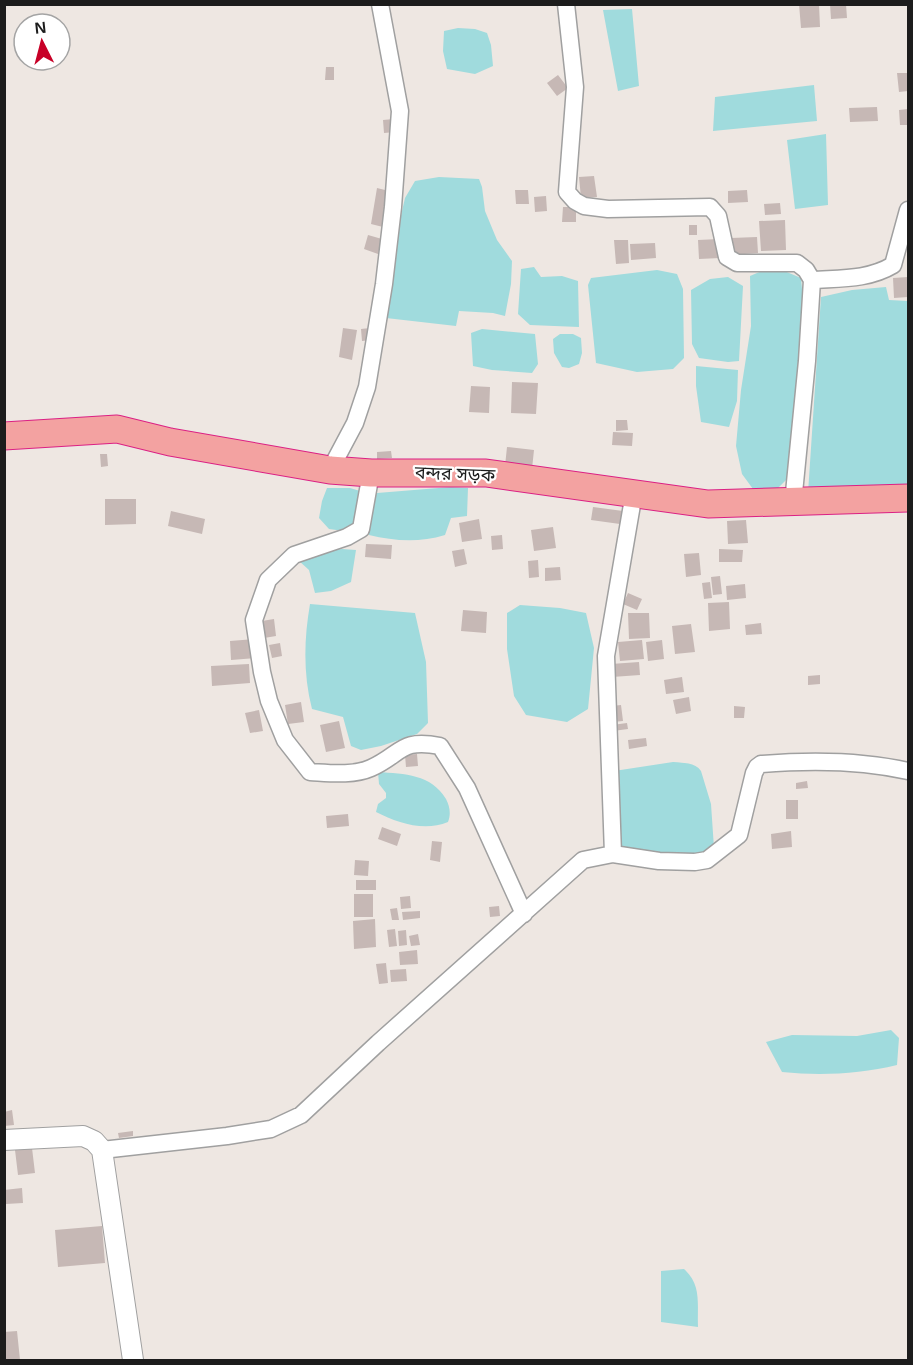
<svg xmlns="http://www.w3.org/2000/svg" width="913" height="1365" font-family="Helvetica,'Noto Sans Bengali',sans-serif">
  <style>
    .water { fill: #a0dbdd }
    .building { fill: #c6b8b5 }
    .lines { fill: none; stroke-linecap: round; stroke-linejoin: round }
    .minor-casing { stroke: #a0a0a0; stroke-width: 19 }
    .tertiary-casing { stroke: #a0a0a0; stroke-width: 22 }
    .trunk-casing { stroke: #db2084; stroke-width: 29 }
    .minor { stroke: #fff; stroke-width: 16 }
    .tertiary { stroke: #fff; stroke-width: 20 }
    .trunk { stroke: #f3a2a1; stroke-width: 27 }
    .labels { text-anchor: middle; stroke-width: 4.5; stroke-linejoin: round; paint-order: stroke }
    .street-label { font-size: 18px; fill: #1c1c1c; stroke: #fff }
  </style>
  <rect width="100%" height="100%" fill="#eee7e2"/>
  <path class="water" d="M 632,9 L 639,86 L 618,91 L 603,10 Z
    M 458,28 L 475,29 L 487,33 L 491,45 L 493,66 L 475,74 L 447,69 L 443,51 L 444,31 Z
    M 814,85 L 817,121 L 713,131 L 715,97 Z
    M 826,134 L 828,205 L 795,209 L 787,140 Z
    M 439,177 L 479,179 L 482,187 L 485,211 L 497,240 L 512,261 L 511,284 L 505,316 L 493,313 L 459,311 L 456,326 L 386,318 L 400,220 L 405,198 L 415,181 Z
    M 534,267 L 541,277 L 562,276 L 578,281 L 579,327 L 530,325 L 518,314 L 521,269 Z
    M 657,270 L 677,274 L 683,289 L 684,358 L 673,369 L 637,372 L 596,363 L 588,285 L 591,278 Z
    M 764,270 L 782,270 L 801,278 L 804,312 L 791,475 L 776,490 L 753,489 L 742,474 L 736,446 L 741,390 L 751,326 L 750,276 Z
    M 728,277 L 743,286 L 739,361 L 728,362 L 699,358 L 692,344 L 691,290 L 710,279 Z
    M 886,287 L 889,300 L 908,301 L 908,486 L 808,493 L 821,297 L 852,290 Z
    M 482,329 L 535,334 L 538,364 L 532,373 L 492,370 L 473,366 L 471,333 Z
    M 560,334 L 573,334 L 581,338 L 582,353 L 579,364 L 569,368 L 562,367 L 554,353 L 553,339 Z
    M 696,366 L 738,370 L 737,401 L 729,427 L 701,422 L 696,386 Z
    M 451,487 L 468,488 L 467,516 L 451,518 L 445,535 C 419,543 394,541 369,535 L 368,510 L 377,493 Z
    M 327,488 L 350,488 L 360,491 L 354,524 L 344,531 L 329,529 L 319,518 L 322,501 Z
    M 342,549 L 356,550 L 351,582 L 331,591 L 315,593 L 309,570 L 298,560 L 312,553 Z
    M 310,604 L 415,613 L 426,662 L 428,723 L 417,734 L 381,746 L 361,750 L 351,746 L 343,717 L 312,709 C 303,674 304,639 310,604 Z
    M 520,605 L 560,608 L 586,613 L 594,648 L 588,709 L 567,722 L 526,715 L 514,696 L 507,649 L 507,613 Z
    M 673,762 C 683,763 695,762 701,771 L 711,804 L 714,848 L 711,853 L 677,859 L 619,848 L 614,771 Z
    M 378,772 C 405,774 431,774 446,799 C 450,807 451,814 448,822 C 424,832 398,823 376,812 L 378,804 L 386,798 L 386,793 L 379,784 Z
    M 891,1030 L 899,1038 L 897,1065 C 859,1074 821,1076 782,1072 L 766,1042 L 792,1035 L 857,1036 Z
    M 684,1269 C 702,1285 697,1304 698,1327 L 661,1322 L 661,1271 Z"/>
  <path class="building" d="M 799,4 L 819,4 L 820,27 L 801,28 Z
    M 830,4 L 846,4 L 847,18 L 831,19 Z
    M 326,67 L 334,67 L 334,80 L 325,80 Z
    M 897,73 L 908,73 L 908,91 L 899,92 Z
    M 558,75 L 568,88 L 557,96 L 547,83 Z
    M 877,107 L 878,121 L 850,122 L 849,108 Z
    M 908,109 L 908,125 L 900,125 L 899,110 Z
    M 394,119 L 395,132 L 384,133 L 383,120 Z
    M 594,176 L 597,197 L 581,198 L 579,177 Z
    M 377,188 L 389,191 L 383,227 L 371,224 Z
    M 515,190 L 528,190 L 529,204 L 516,204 Z
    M 747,190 L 748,202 L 728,203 L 728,191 Z
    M 546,196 L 547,211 L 535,212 L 534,197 Z
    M 780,203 L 781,214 L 765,215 L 764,204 Z
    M 563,207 L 576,207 L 576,222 L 562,222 Z
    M 785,220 L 786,250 L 761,251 L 759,221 Z
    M 689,225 L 697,225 L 697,235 L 689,235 Z
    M 368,235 L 382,239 L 378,254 L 364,249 Z
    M 757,237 L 758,253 L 732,255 L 731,238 Z
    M 719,239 L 720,258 L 699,259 L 698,240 Z
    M 614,240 L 628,240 L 629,263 L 616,264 Z
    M 655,243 L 656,258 L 631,260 L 630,244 Z
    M 908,277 L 908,297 L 894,298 L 893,278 Z
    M 343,328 L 357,330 L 352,360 L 339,357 Z
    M 370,328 L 371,340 L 362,341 L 361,329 Z
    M 512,382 L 538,383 L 536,414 L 511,413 Z
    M 471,386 L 490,387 L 489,413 L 469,412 Z
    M 616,420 L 627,420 L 628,430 L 616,431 Z
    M 613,432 L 633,433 L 632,446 L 612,445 Z
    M 507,447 L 534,450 L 532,469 L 505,466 Z
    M 391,451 L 392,458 L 377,459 L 377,452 Z
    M 100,454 L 107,454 L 108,466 L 101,467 Z
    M 105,499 L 136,499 L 136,524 L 105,525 Z
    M 593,507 L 623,511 L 620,524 L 591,520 Z
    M 171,511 L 205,519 L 202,534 L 168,526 Z
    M 479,519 L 482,539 L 462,542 L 459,523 Z
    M 746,520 L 748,543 L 728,544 L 727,521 Z
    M 553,527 L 556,548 L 534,551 L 531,530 Z
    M 502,535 L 503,549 L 492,550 L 491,536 Z
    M 366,544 L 392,545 L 391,559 L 365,557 Z
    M 464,549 L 467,564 L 455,567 L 452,551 Z
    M 719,549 L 743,550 L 742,562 L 719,562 Z
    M 699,553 L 701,575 L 686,577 L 684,554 Z
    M 538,560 L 539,577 L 529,578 L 528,561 Z
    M 560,567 L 561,580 L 545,581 L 545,568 Z
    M 720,576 L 722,594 L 713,595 L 711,577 Z
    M 710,582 L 712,598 L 704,599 L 702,583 Z
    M 745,584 L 746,598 L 727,600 L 726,586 Z
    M 628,593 L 642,599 L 637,610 L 623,604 Z
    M 729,602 L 730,629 L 709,631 L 708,603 Z
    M 463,610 L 487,612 L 486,633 L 461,631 Z
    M 628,613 L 649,613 L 650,638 L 629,639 Z
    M 274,619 L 276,636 L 264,638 L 262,621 Z
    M 761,623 L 762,634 L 746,635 L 745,625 Z
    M 691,624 L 695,652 L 675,654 L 672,626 Z
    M 255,639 L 256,658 L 231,660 L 230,641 Z
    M 642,640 L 644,659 L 620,661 L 618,642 Z
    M 662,640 L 664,659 L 648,661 L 646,642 Z
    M 280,643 L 282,656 L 272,658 L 269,645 Z
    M 639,662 L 640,675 L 612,677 L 611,664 Z
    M 249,664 L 250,683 L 212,686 L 211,666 Z
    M 820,675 L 820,684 L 808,685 L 808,676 Z
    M 682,677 L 684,692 L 666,694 L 664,680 Z
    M 689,697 L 691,711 L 676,714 L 673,700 Z
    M 301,702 L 304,722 L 288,724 L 285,705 Z
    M 621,705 L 623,721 L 613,722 L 612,706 Z
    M 734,706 L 745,707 L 744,718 L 734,718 Z
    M 259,710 L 263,731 L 250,733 L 245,713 Z
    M 339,721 L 345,748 L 326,752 L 320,725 Z
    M 627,723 L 628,729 L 613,731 L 612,725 Z
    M 646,738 L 647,746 L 629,749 L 628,740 Z
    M 417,754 L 418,766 L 406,767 L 405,755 Z
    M 807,781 L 808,788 L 796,789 L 796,783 Z
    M 786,800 L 798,800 L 798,819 L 786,819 Z
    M 348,814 L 349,826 L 327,828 L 326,816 Z
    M 382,827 L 401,834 L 397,846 L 378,839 Z
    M 791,831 L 792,847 L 772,849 L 771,834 Z
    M 432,841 L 442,842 L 440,862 L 430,860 Z
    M 355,860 L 369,861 L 368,876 L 354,875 Z
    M 356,880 L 376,880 L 376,890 L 356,890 Z
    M 354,894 L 373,894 L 373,917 L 354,917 Z
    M 410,896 L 411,908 L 401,909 L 400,897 Z
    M 499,906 L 500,916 L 490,917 L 489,907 Z
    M 397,908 L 399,920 L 392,920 L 390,909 Z
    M 420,911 L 420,918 L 403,920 L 402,912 Z
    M 375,919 L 376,947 L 354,949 L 353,921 Z
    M 395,929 L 397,946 L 389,947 L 387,930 Z
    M 406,930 L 407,945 L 399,946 L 398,931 Z
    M 418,934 L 420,945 L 411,946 L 409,936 Z
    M 417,950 L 418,964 L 400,965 L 399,952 Z
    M 386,963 L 388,983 L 379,984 L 376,964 Z
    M 406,969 L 407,981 L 391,982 L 390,970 Z
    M 12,1110 L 14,1125 L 4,1126 L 4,1112 Z
    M 133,1131 L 133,1136 L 119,1138 L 118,1133 Z
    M 32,1148 L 35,1173 L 18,1175 L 15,1150 Z
    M 22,1188 L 23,1203 L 6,1204 L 4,1190 Z
    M 102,1226 L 105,1263 L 58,1267 L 55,1230 Z
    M 17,1331 L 20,1360 L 4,1360 L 4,1332 Z"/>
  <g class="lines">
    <g class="minor-casing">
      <path id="minor" d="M 566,4 L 575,87 L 567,192 L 575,201 L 584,206 L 608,209 L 710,207 L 718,216 L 727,257 L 737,263 L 797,263 L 806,270 L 812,280
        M 330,470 L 355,423 L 367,387 L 384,284 L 393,207 L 400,111 L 380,4
        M 371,473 L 361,529 L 347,537 L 294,555 L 268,580 L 254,620 L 262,672 L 269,701 L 285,740 L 310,772 C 329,773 353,776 371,768 C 402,754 400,738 440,746 L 467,788 L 524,914
        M 793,503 L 807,361 L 812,280 C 840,278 868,280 893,265 L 908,210
        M 613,854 L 659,861 L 695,862 L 707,860 L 739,835 L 754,773 L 757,767 L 761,764 C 810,760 860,760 908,771
        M 102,1150 L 227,1136 L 271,1129 L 301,1115 L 378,1043 L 583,860 L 613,854 L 606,656 L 634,493"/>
    </g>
    <g class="tertiary-casing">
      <path id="tertiary" d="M 4,1140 L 83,1136 L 94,1141 L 102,1150 L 133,1360"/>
    </g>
    <g class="trunk-casing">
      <path id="trunk" d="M 4,436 L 117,429 L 170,442 L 330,470 L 371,473 L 486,473 L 708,504 L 908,498"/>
    </g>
    <use href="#minor" class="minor"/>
    <use href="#tertiary" class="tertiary"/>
    <use href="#trunk" class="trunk"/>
  </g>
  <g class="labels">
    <g class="street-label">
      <text transform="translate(455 474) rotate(2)" y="6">বন্দর সড়ক</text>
    </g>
  </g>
  <rect width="913" height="1365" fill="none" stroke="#1c1c1c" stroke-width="12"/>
  <g transform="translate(42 42) rotate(354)"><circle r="28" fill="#ffffff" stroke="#a4a4a4" stroke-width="1.5"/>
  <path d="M0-4.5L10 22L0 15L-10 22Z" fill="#c80027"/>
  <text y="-9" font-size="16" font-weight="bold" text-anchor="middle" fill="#1c1c1c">N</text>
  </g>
</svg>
